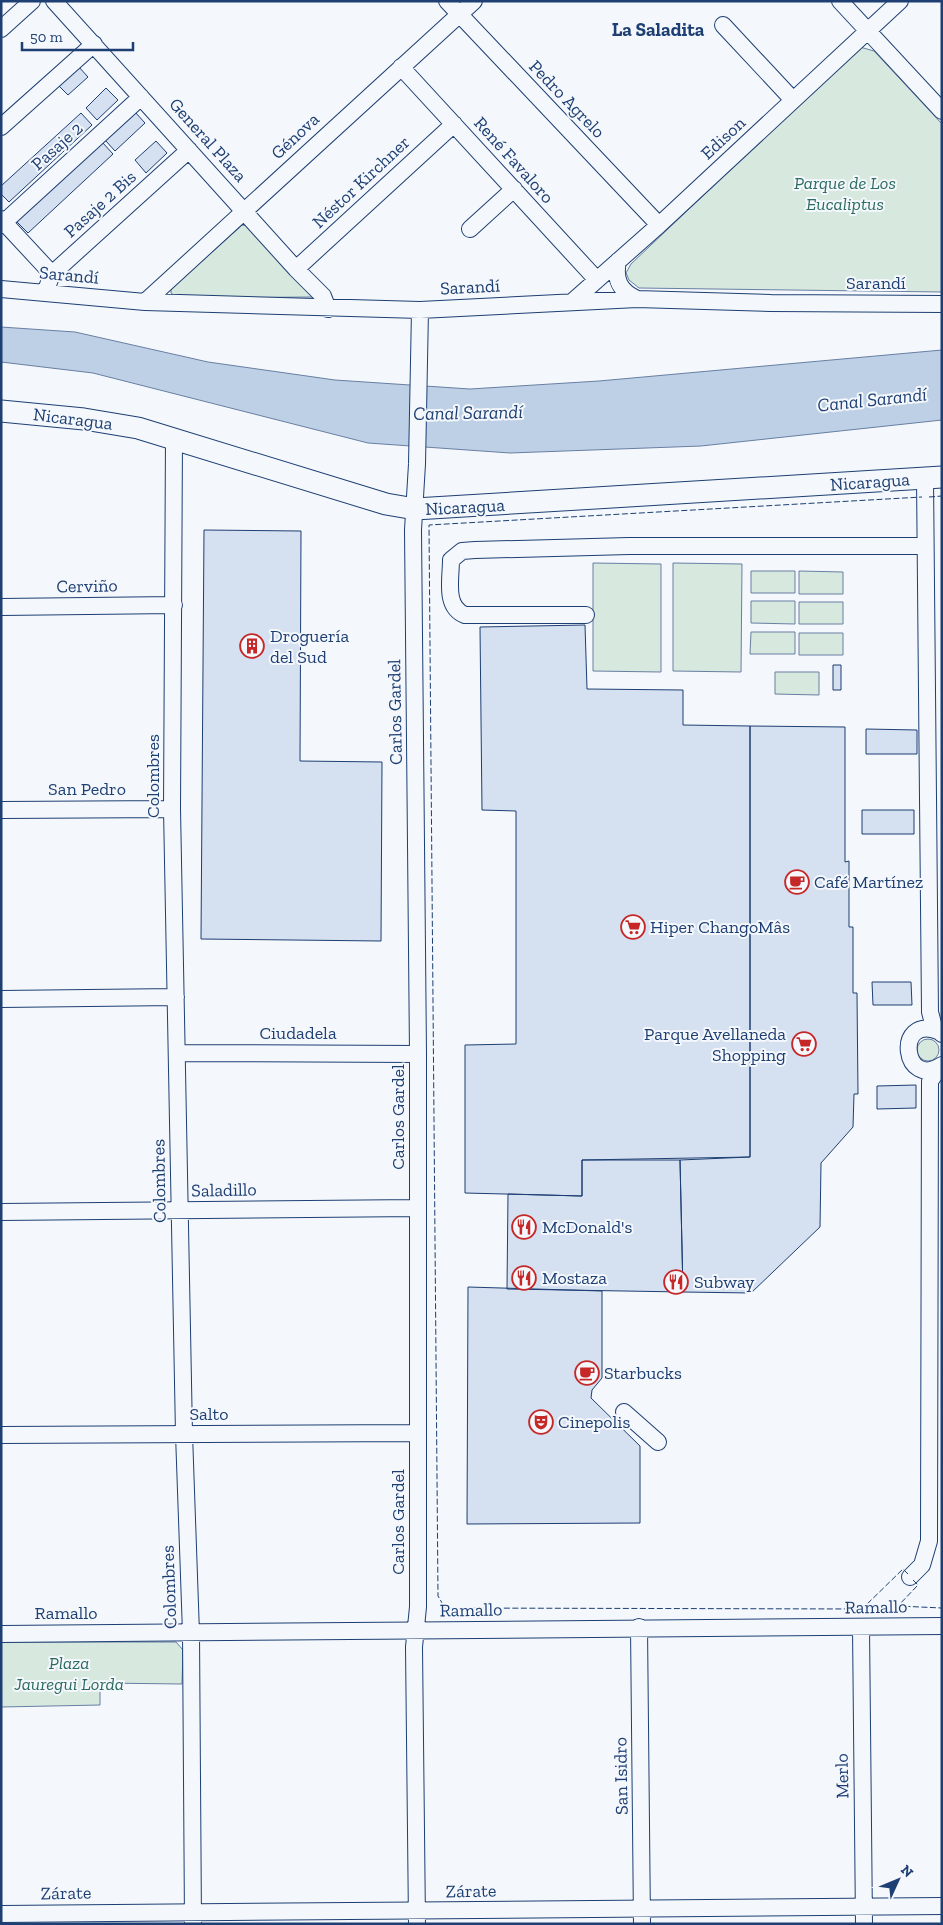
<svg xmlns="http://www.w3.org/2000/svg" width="943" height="1925" font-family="'Zilla Slab',serif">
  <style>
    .green { fill: #d7e8df; stroke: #687fa3 }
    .water { fill: #bed0e5; stroke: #687fa3 }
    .building { fill: #d5e0f0; stroke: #1d3f73 }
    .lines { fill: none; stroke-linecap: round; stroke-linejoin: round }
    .minor-casing { stroke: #1d3f73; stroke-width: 18 }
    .major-casing { stroke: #1d3f73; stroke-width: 23 }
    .minor { stroke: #f4f7fb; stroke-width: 16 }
    .major { stroke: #f4f7fb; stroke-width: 21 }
    .fence { stroke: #1d3f73; stroke-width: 1; stroke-dasharray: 6 2.5; stroke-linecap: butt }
    .labels { text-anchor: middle; stroke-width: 4; stroke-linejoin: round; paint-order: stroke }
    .street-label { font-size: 18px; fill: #1d3f73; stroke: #f4f7fb }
    .park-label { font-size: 18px; font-style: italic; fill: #2c6c60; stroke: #f4f7fb }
    .poi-label { font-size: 18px; fill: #1d3f73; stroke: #f4f7fb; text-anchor: start }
    .neighbourhood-label { font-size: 19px; font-weight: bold; fill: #1d3f73; stroke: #f4f7fb }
    .water-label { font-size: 19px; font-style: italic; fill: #1d3f73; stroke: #f4f7fb }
  </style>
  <rect width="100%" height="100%" fill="#f4f7fb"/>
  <path class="green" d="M 860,47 L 874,51 L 942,124 L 942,292 L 639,288 L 629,280 L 626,273 L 631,264 Z
    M 242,225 L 250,226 L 312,297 L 178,298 L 171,293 L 171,289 Z
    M 593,563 L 661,564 L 661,672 L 593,671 Z
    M 673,563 L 742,564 L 741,672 L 673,671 Z
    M 751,571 L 795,571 L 795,593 L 751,593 Z
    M 799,571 L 843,572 L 843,594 L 799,594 Z
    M 751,601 L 795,601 L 795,624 L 751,623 Z
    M 799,602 L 843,602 L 843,624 L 799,624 Z
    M 751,632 L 795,632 L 795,654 L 750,654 Z
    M 799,633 L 843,633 L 843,655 L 799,655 Z
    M 775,672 L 819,672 L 819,695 L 775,694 Z
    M917 1050a11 11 0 1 1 22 0a11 11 0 1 1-22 0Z
    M 1,1642 L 176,1642 L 183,1650 L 182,1684 L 100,1683 L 100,1705 L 1,1707 Z"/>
  <path class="water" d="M 1,327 L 75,332 L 208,362 L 335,380 L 470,389 L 599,381 L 942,350 L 942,420 L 701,446 L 510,453 L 368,443 L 93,373 L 1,362 Z"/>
  <path class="building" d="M 78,66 L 88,77 L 68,95 L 58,85 Z
    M 106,88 L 118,100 L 97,120 L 86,108 Z
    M 135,112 L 145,123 L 115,151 L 105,140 Z
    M 81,113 L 92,125 L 9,202 L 1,194 L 1,186 Z
    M 156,141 L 167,153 L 146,173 L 135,160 Z
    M 102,142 L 113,154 L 28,233 L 16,221 Z
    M 204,530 L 301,531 L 300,761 L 382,762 L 381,941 L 201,939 Z
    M 585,625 L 587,689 L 683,690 L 683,725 L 750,726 L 750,1157 L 582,1160 L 582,1196 L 465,1193 L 465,1045 L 516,1044 L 516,811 L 482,810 L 480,627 Z
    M 833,665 L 841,665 L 841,690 L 833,690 Z
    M 750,726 L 845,727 L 845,862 L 849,861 L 849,927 L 853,927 L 853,993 L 857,993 L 858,1094 L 854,1094 L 853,1127 L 821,1163 L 820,1227 L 751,1293 L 683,1292 L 680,1160 L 750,1157 Z
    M 866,729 L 917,730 L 917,754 L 866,754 Z
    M 862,810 L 914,810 L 914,834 L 862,834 Z
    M 872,982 L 911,982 L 912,1005 L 873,1005 Z
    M 916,1085 L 916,1108 L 877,1109 L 877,1086 Z
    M 582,1160 L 680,1160 L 683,1292 L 507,1289 L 508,1194 L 582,1196 Z
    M 468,1287 L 602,1291 L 602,1378 L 592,1390 L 591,1398 L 640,1446 L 640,1523 L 467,1524 Z"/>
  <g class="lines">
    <g class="minor-casing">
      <path id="minor" d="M 54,1 L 296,269 L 323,296 L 328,309
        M 447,1 L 659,225
        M 840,1 L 942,111
        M 723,25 L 793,100
        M 1,29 L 32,1
        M 401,67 L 597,280
        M 1,127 L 94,44
        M 1,219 L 52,274
        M 1,225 L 141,97
        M 470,229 L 514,189
        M 618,261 C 614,280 620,291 637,299
        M 296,269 L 454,124
        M 1,289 L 145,302 L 420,310 L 637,299 L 771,303 L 942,304
        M 45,293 L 52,274 L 189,150
        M 145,302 L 474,1
        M 572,302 L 659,225 L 900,1
        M 174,439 L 172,809 L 184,1434 L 191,1633 L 193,1924
        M 925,478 L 930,1012 L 934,1027 L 942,1034
        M 1,607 L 174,605
        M 586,615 L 465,615 C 444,607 451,579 451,560 L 462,551 L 475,550 L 629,546 L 925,546
        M 1,810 L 172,809
        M 1,999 L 176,997
        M 938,1031 C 894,1014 903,1091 942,1065
        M 177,1053 L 418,1054
        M 1,1212 L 417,1208
        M 624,1412 L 658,1442
        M 1,1435 L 418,1433
        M 910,1577 L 922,1565 L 929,1541 L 930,1081 L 940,1067
        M 639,1627 L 642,1924
        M 861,1627 L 864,1924
        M 1,1634 L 942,1626
        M 1,1914 L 942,1906
        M 417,1924 L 414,1647 L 418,1607 L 418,1054 L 413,530 L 417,464 L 420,310"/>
    </g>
    <g class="major-casing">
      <path id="major" d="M 1,411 L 84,419 L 138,428 L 386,504 L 415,509 L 942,477"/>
    </g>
    <use href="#minor" class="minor"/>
    <use href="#major" class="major"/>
    <path class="fence" d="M 929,497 L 942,496
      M 908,1574 L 903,1569 L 862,1609 L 445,1608 L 438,1596 L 429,525 L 922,497
      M 913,1580 L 918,1585 L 898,1606 L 942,1608"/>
  </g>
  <defs>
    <g id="building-ring" transform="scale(1.25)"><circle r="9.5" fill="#f4f7fb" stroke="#c62828" stroke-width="1.5"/><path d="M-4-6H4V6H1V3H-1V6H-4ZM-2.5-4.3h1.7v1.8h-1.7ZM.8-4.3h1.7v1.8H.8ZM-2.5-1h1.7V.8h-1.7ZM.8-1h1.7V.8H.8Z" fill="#c62828"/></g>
    <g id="cafe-ring" transform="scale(1.25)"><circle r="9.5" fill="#f4f7fb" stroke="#c62828" stroke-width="1.5"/><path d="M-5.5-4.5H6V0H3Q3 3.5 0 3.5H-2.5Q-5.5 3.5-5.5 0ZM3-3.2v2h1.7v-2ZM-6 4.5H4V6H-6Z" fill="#c62828"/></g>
    <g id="supermarket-ring" transform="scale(1.25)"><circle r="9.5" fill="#f4f7fb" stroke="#c62828" stroke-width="1.5"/><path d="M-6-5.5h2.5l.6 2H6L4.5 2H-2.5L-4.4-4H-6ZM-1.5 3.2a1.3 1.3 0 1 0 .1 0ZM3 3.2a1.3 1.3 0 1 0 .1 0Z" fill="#c62828"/></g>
    <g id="restaurant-ring" transform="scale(1.25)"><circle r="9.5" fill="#f4f7fb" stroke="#c62828" stroke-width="1.5"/><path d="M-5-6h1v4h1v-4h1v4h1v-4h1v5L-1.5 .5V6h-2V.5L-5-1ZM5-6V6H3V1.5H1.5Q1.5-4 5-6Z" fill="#c62828"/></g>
    <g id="theatre-ring" transform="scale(1.25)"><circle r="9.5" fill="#f4f7fb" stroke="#c62828" stroke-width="1.5"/><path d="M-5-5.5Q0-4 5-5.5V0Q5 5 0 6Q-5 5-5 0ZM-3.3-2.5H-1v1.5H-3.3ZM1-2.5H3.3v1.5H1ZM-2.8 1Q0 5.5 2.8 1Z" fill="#c62828"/></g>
  </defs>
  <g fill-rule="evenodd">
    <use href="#building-ring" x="252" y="646"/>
    <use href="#cafe-ring" x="797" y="882"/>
    <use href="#supermarket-ring" x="633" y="927"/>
    <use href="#supermarket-ring" x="804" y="1044"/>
    <use href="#restaurant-ring" x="524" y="1227"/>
    <use href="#restaurant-ring" x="524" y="1278"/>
    <use href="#restaurant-ring" x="676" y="1282"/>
    <use href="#cafe-ring" x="587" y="1373"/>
    <use href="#theatre-ring" x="541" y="1422"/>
  </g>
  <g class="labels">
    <g class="street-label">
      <text transform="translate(567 99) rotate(46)" y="6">Pedro Agrelo</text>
      <text transform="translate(295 136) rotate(-43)" y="6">Génova</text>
      <text transform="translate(723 138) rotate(-43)" y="6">Edison</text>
      <text transform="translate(208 140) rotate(48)" y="6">General Plaza</text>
      <text transform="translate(57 146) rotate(-42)" y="6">Pasaje 2</text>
      <text transform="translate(514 160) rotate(48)" y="6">René Favaloro</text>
      <text transform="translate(361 182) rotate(-43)" y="6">Néstor Kirchner</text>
      <text transform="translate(100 204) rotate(-42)" y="6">Pasaje 2 Bis</text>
      <text transform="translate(69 275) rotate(5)" y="6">Sarandí</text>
      <text x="876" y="289">Sarandí</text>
      <text transform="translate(470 287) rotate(-3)" y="6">Sarandí</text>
      <text transform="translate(73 419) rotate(7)" y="6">Nicaragua</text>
      <text transform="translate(870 482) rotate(-4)" y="6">Nicaragua</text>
      <text transform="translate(465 507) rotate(-3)" y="6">Nicaragua</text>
      <text transform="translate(87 586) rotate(-1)" y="6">Cerviño</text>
      <text transform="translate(395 712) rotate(-91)" y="6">Carlos Gardel</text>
      <text transform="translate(153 776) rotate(-90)" y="6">Colombres</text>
      <text x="87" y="795">San Pedro</text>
      <text x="298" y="1039">Ciudadela</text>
      <text transform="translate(398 1117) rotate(-90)" y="6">Carlos Gardel</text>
      <text transform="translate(159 1181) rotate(-91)" y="6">Colombres</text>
      <text transform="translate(224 1190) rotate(-1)" y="6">Saladillo</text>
      <text x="209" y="1420">Salto</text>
      <text transform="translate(398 1522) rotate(-90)" y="6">Carlos Gardel</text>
      <text transform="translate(169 1587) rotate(-92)" y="6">Colombres</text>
      <text transform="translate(876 1607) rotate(-1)" y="6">Ramallo</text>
      <text transform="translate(471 1610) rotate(-1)" y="6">Ramallo</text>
      <text x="66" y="1619">Ramallo</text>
      <text transform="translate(621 1776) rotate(-91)" y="6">San Isidro</text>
      <text transform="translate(842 1776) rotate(-91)" y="6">Merlo</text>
      <text transform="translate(471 1891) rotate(-1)" y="6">Zárate</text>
      <text transform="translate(66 1893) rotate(-1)" y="6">Zárate</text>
    </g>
    <g class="park-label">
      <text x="845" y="189">Parque de Los<tspan x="845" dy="21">Eucaliptus</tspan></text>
      <text x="69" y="1669">Plaza<tspan x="69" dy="21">Jauregui Lorda</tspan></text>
    </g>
    <g class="poi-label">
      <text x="270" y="642">Droguería<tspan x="270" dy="21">del Sud</tspan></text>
      <text x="814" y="888">Café Martínez</text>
      <text x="650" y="933">Hiper ChangoMâs</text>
      <text x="786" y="1040" text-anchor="end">Parque Avellaneda<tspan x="786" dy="21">Shopping</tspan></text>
      <text x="542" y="1233">McDonald's</text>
      <text x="542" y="1284">Mostaza</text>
      <text x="694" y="1288">Subway</text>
      <text x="604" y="1379">Starbucks</text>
      <text x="558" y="1428">Cinepolis</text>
    </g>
    <g class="neighbourhood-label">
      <text x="658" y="36">La Saladita</text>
    </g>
    <g class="water-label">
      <text transform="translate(872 399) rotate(-6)" y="7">Canal Sarandí</text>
      <text transform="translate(468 412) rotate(-1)" y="7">Canal Sarandí</text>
    </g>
  </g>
  <rect width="943" height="1925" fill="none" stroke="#1d3f73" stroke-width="5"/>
  <g transform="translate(898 1880) rotate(46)" stroke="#f4f7fb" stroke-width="4" paint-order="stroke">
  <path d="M0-4L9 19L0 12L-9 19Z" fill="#1d3f73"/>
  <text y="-8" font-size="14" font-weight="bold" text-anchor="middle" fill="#1d3f73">N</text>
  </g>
  <path d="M22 42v8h111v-8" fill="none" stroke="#1d3f73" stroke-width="2.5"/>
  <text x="30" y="42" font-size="15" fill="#1d3f73" stroke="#f4f7fb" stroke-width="4" paint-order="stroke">50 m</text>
</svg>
